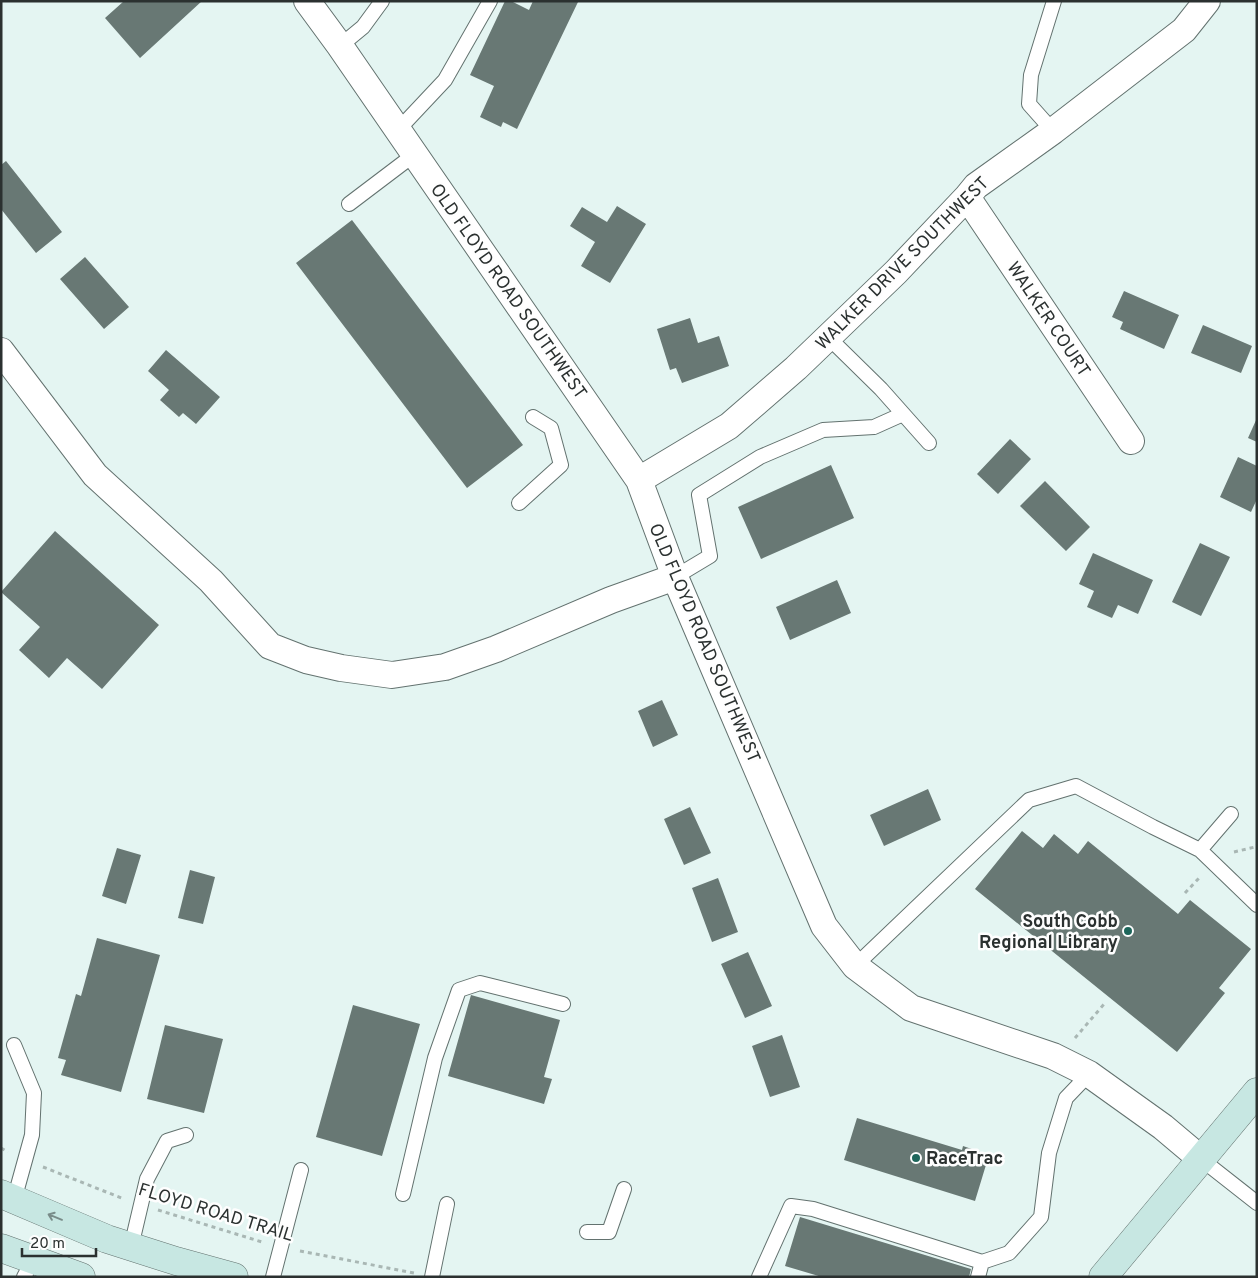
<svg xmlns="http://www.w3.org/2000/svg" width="1258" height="1278" font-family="Overpass,sans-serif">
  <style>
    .building { fill: #687874 }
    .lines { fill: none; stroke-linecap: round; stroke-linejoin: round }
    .lane-casing { stroke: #63726f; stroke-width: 16 }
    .street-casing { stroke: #63726f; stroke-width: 28 }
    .secondary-casing { stroke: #63726f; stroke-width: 29 }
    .path { stroke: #a9b7b4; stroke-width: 3; stroke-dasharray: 4 4; stroke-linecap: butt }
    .lane { stroke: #fff; stroke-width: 14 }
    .street { stroke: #fff; stroke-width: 26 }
    .secondary { stroke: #c7e7e2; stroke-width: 28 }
    .oneway { stroke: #798c89 }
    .poi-dot { fill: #1e665b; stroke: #fefefe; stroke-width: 2 }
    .labels { text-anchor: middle; stroke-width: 5; stroke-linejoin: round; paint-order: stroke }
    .street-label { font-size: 18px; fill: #2b3130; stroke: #fefefe }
    .poi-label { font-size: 18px; font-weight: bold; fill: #2b3130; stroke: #fefefe; text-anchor: end }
  </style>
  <rect width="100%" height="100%" fill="#e4f5f2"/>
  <path class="building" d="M 124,1 L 202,1 L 140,58 L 105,18 Z
    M 505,1 L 511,1 L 529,10 L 533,1 L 578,2 L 517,129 L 503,122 L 501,127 L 480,117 L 494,86 L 470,75 Z
    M 6,161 L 62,232 L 36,253 L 1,209 L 1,165 Z
    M 617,206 L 646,224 L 610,283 L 581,266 L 595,242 L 570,226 L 582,207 L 607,222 Z
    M 352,220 L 523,445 L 467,488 L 296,263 Z
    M 85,257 L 129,307 L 104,329 L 60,279 Z
    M 1124,291 L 1179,315 L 1164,349 L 1120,329 L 1123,322 L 1112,317 Z
    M 690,318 L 698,343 L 719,336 L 729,366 L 682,383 L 676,368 L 670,370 L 657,329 Z
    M 1203,325 L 1252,346 L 1241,373 L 1191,353 Z
    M 166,350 L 220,397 L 196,424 L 183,413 L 179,417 L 160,400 L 169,390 L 148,371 Z
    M 1257,418 L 1257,442 L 1248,438 Z
    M 1010,439 L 1031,459 L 998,494 L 977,474 Z
    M 1238,457 L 1257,466 L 1257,499 L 1251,512 L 1220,497 Z
    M 831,465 L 854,518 L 761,559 L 738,507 Z
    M 1045,481 L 1090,527 L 1066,551 L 1020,506 Z
    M 55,531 L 159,625 L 102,689 L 67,658 L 49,678 L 19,650 L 40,627 L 1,592 Z
    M 1200,543 L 1230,557 L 1201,616 L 1172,602 Z
    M 1093,553 L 1153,580 L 1138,614 L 1118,605 L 1112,618 L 1087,607 L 1094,591 L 1079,584 Z
    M 837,580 L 851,613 L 790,640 L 776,607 Z
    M 662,700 L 678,735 L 653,747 L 638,711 Z
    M 928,789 L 941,820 L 884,846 L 870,815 Z
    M 690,807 L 711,853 L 684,865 L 664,819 Z
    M 1022,831 L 1043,848 L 1054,834 L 1078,854 L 1088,841 L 1178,914 L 1190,900 L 1251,949 L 1219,988 L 1225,993 L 1177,1052 L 975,889 Z
    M 117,848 L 141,855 L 126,904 L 102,896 Z
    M 190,870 L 215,877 L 203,924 L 178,918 Z
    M 718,878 L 738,932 L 712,942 L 692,888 Z
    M 97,938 L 160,955 L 121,1092 L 61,1075 L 66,1060 L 58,1058 L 76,994 L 81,996 Z
    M 748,952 L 772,1006 L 745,1018 L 721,964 Z
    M 471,995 L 560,1020 L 544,1077 L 552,1079 L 544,1104 L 448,1076 Z
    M 353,1005 L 420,1024 L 382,1156 L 316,1137 Z
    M 165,1025 L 223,1039 L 204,1113 L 147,1099 Z
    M 782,1035 L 800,1087 L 770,1097 L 752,1046 Z
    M 857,1118 L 962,1150 L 963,1146 L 989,1155 L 975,1201 L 844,1160 Z
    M 800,1217 L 971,1269 L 969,1277 L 822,1277 L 785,1266 Z"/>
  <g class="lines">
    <g class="lane-casing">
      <path id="lane" d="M 340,46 L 363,27 L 382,1
        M 398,130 L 445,80 L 490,1
        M 1053,131 L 1029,104 L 1031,75 L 1054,1
        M 349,204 L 415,154
        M 828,337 L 881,389 L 929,443
        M 519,503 L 561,465 L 551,428 L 533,417
        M 675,577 L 710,556 L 699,495 L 760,457 L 823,430 L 874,427 L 903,414
        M 1231,814 L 1200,850 L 1257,905
        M 855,966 L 1029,800 L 1076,786 L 1153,827 L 1200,850
        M 14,1045 L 34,1093 L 32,1135 L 14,1200
        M 1201,1159 L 1257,1203
        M 403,1194 L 435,1058 L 459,990 L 480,983 L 563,1004
        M 587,1232 L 609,1232 L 624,1189
        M 131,1247 L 147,1179 L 167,1141 L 186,1135
        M 24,1277 L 33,1260
        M 273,1277 L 301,1170
        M 432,1277 L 447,1204
        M 759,1277 L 791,1206 L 813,1209 L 982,1262 L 1009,1253 L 1041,1217 L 1049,1153 L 1066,1098 L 1089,1074
        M 978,1277 L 982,1262"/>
    </g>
    <g class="street-casing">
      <path id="street" d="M 307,1 L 340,46 L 639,480 L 675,577 L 824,926 L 855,966 L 911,1008 L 1053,1056 L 1089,1074 L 1163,1127 L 1201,1159
        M 967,197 L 1131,441
        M 1,351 L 95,475 L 211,581 L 270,646 L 306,660 L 341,668 L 392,675 L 445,667 L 496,649 L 611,600 L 675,577
        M 639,480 L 729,426 L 796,368 L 896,272 L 967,197 L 976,186 L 1053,131 L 1184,30 L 1207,1"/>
    </g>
    <g class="secondary-casing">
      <path id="secondary" d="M 1,1194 L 107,1239 L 176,1261 L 234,1277
        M 1,1248 L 81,1277
        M 1103,1277 L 1257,1092"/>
    </g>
    <path class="path" d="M 1234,852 L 1255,847 L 1257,845
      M 1185,893 L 1200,877
      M 1075,1038 L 1105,1003
      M 1,1148 L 8,1152
      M 43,1167 L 124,1199
      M 158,1210 L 262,1242
      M 300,1251 L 414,1273"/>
    <use href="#lane" class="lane"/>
    <use href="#street" class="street"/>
    <use href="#secondary" class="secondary"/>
  </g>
  <defs><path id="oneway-shaft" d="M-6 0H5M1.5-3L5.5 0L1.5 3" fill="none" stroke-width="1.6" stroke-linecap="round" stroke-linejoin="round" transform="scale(1.25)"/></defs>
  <use class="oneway" href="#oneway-shaft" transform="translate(55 1217) rotate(-158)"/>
  <g class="poi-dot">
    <circle cx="1128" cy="931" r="5"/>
    <circle cx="916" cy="1158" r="5"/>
  </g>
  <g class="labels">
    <g class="street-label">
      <text transform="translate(902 263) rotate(-45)" y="6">WALKER DRIVE SOUTHWEST</text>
      <text transform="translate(509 291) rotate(55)" y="6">OLD FLOYD ROAD SOUTHWEST</text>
      <text transform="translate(1049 319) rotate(56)" y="6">WALKER COURT</text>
      <text transform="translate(705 643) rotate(67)" y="6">OLD FLOYD ROAD SOUTHWEST</text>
      <text transform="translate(216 1212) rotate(17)" y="6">FLOYD ROAD TRAIL</text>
    </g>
    <g class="poi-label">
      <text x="1118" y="927">South Cobb<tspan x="1118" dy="21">Regional Library</tspan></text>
      <text x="926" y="1164" text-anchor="start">RaceTrac</text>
    </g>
  </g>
  <rect width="1258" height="1278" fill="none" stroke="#2b3130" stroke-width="5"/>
  <path d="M22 1248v8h74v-8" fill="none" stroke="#2b3130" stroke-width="2.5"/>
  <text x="30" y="1248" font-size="15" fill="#2b3130" stroke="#fefefe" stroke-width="4" paint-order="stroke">20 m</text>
</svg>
